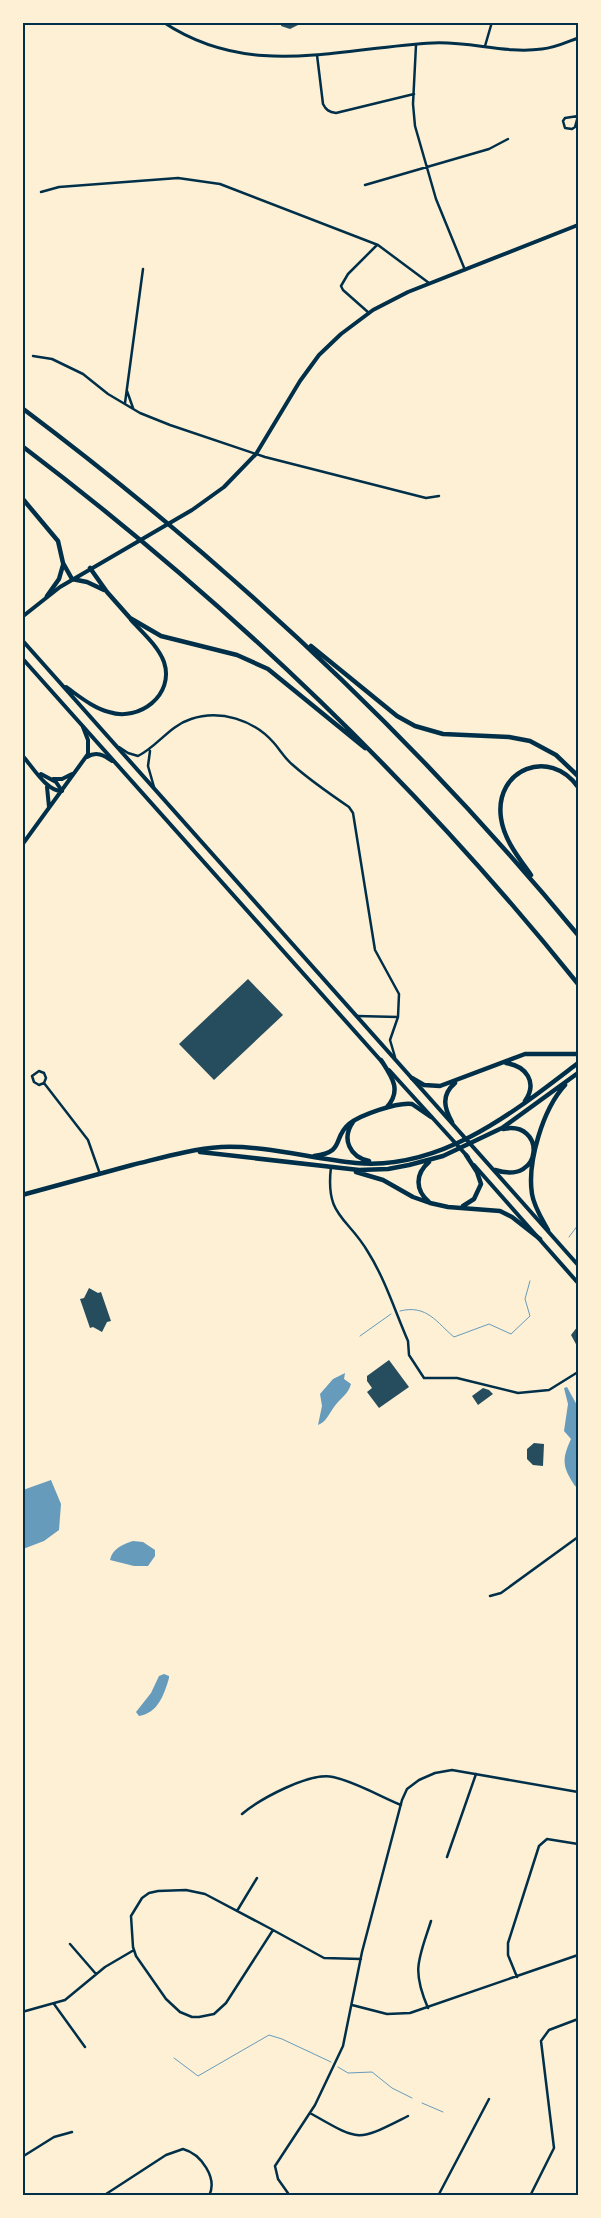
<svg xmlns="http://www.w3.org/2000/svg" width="601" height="2218" font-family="Quicksand,sans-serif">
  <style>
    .water { fill: #669bbc }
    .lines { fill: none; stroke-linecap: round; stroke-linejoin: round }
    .stream { stroke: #669bbc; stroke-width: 1 }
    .building { fill: #264d5e }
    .minor { stroke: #003049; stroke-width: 2.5 }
    .tertiary { stroke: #003049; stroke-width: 3 }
    .secondary { stroke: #003049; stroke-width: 4 }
    .primary { stroke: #003049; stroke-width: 4 }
    .trunk { stroke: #003049; stroke-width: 4.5 }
    .motorway { stroke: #003049; stroke-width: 4.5 }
    .neatline { fill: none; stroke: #003049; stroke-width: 2 }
  </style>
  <rect width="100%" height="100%" fill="#fdf0d5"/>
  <path class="water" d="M 345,1373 L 344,1379 L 351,1384 C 348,1395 340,1398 334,1407 C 328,1415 327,1421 318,1425 L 322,1406 L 320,1394 L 333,1379 Z
    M 567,1387 L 578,1407 L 577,1487 L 575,1486 C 563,1467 561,1461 571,1439 L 564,1431 L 568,1404 L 564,1388 Z
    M 51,1480 L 61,1504 L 59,1530 L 44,1541 L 23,1549 L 23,1490 Z
    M 133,1541 L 143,1542 L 155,1550 L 155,1556 L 148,1566 L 134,1566 L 110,1560 C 112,1549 123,1544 133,1541 Z
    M 164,1674 L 169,1676 L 169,1678 C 164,1695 158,1713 139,1716 L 136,1712 L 151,1693 L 159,1676 Z"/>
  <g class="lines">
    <path class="stream" d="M 569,1237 L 578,1225
      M 400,1311 C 427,1304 437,1323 454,1337 L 489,1324 L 511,1334 L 530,1316 L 525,1299 L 530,1281
      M 360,1336 L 391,1314
      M 174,2058 L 198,2076 L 269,2035 L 282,2039 L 331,2062
      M 338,2067 L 348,2073 L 372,2072 L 392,2088 L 412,2098
      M 422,2103 L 443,2112"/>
  </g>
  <path class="building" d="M 282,22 L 299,22 L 300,24 L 290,29 L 281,26 Z
    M 248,979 L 283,1015 L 214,1080 L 179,1044 Z
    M 89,1288 L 98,1293 L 101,1292 L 111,1321 L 107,1322 L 102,1332 L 93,1327 L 90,1328 L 80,1299 L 84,1298 Z
    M 578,1326 L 578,1345 L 577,1346 L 571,1335 Z
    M 389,1360 L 409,1387 L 379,1408 L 367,1392 L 372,1388 L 367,1381 L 367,1376 Z
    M 483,1388 L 489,1390 L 493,1394 L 478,1405 L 472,1396 Z
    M 534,1443 L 544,1444 L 543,1466 L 533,1465 L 527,1459 L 527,1449 Z"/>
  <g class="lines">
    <path class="minor" d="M 416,45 L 413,104 L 415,126 L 436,199 L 465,270
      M 485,46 L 492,22
      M 317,55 L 323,104 C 326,110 329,112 336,113 L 414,94
      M 578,116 L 575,127 L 572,129 L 565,128 L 563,121 L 565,118 L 578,116
      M 365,185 L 489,149 L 508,139
      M 41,192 L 59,187 L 178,178 L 220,184 L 378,245 L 429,283
      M 369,313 L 343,290 L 341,286 L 348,274 L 377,245
      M 33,356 L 52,359 L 83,374 L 108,394 L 140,413 L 170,425 L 265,457 L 426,498 L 439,496
      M 127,391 L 133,408
      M 125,403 L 143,269
      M 119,747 L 128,753 L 138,756 C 158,746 169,726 191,719 C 220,709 254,720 274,743 C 281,751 285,759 294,766 C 311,781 330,794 349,807 L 353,813 L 375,950 L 399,994 L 398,1017 L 390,1040 L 395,1057
      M 150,751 L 148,766 L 154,787
      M 357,1016 L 398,1017
      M 44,1083 L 46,1078 L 44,1073 L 39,1071 L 32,1076 L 34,1082 L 39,1085 L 44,1083 L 88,1140 L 100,1174
      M 331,1167 C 325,1217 347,1216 368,1252 C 385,1279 395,1311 408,1341 L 409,1355 L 424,1378 L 457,1378 L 518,1393 L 549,1390 L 578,1372
      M 490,1596 L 501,1593 L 578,1537
      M 242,1814 C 260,1799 309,1772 333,1777 C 356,1782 379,1796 401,1805
      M 447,1857 L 476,1774
      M 237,1911 L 257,1878
      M 273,1930 L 205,1894 L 186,1890 L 158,1891 L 149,1893 L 142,1898 L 131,1916 L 133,1947 L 136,1956 L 166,1999 L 180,2012 L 192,2017 L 199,2017 L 214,2014 L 226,2003 L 273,1930 L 324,1958 L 361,1959
      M 70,1944 L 96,1974
      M 517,1977 L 508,1955 L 508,1943 L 539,1846 L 547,1839 L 578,1844
      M 54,2004 L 85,2047
      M 352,2005 L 387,2014 L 410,2013 L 578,1955
      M 428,2008 C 411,1969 419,1959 431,1921
      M 22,2012 L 65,2000 L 105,1967 L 134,1950
      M 310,2113 C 361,2142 356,2142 408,2116
      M 22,2157 L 54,2137 L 72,2132
      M 103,2196 L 166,2155 L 183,2149 C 201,2154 218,2178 209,2196
      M 290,2196 L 278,2179 L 275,2166 L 315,2105 L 343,2046 L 362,1952 L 402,1800 L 407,1789 L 419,1780 L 435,1773 L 452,1770 L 578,1792
      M 438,2196 L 489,2099
      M 530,2196 L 554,2148 L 541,2041 L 549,2030 L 578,2019"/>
    <path class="tertiary" d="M 163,22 C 250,80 337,48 433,43 C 470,41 505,54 542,49 C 555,48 567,42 578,38"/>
    <path class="secondary" d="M 22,617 L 60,587 L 192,510 L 224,487 L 256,454 L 300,381 L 319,355 L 341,334 L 373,310 L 408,292 L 578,225
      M 22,755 C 32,766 47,792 62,791
      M 87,757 C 96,751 104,755 112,761
      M 41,774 L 56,782 L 62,791
      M 53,779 L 62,779 L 72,774
      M 47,787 L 49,807
      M 22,845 L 88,754 L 88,740 L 83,727"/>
    <path class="primary" d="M 22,640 L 578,1265
      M 22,658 L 383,1063
      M 66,687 C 79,696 93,708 109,712 C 139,722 175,695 164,662 C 158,646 142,632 131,620
      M 389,1070 L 468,1157
      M 474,1165 L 578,1283"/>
    <path class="trunk" d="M 381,1060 C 392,1077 402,1090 387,1107
      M 506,1063 C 526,1066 538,1082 525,1101
      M 412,1078 L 424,1085 L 440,1086 L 525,1054 L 578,1054
      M 353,1122 C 341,1139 350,1157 369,1161
      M 452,1122 C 444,1108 441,1095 455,1083
      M 200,1152 L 359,1170 L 388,1169 L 409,1165 L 443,1156 L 502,1128 L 578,1073
      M 314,1156 C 346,1152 332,1138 349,1124 C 360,1115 397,1102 412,1104 L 431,1117
      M 495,1170 C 544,1186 546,1120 503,1129
      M 356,1172 L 383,1180 L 413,1197 L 430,1203 L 448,1207 L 500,1211 L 512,1217 L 540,1239
      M 22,1195 C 59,1185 95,1175 132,1165 C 161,1158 191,1149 221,1147 C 266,1145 312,1159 356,1163 C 442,1171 515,1111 578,1063
      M 429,1202 C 415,1190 415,1174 429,1162
      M 463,1206 L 474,1199 L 481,1184 L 477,1172 L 466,1155
      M 548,1230 C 542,1219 534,1207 532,1194 C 527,1162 543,1109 565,1085"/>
    <path class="motorway" d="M 22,408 C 227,562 415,737 578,935
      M 22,446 C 229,603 416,782 578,984
      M 22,498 L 58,541 L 63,563 L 72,579 L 87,582 L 104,590
      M 90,568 L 107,592 L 130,618 L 161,636 L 237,655 L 268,669 L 365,748
      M 47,596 L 59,579 L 63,565
      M 311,646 L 397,716 L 415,726 L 443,734 L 509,737 L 530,741 L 556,755 L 578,776
      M 531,875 C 519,858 504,840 501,818 C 494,769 550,747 578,787"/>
  </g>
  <rect width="601" height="2218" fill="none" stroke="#fdf0d5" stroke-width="48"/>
  <rect x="24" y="24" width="553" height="2170" class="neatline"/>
</svg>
